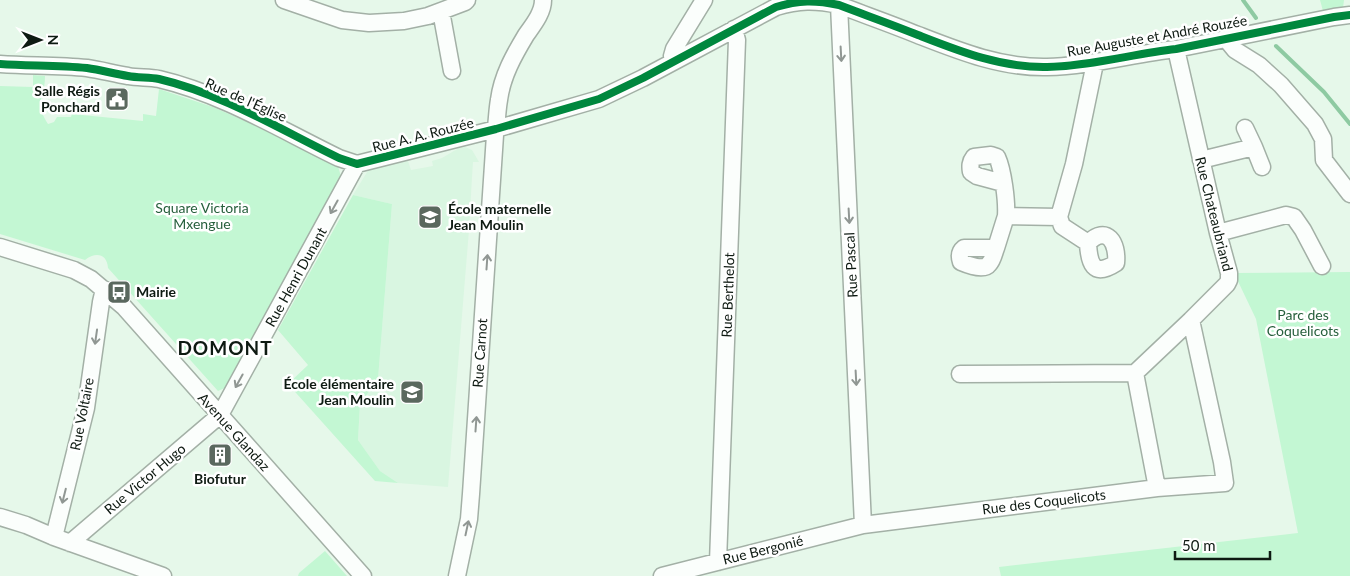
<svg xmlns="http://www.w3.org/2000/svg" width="1350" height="576" font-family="Lato,sans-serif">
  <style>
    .built { fill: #d9f6e1 }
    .green { fill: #c3f7d3 }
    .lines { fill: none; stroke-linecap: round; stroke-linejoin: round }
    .stream { stroke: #8ecaa2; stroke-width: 4 }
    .minor-casing { stroke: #a3b0a6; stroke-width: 19 }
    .minor { stroke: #fbfefc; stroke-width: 16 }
    .cycleway-casing { stroke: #fff; stroke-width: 11 }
    .cycleway { stroke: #00873e; stroke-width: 8 }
    .oneway { stroke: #909793 }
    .labels { text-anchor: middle; stroke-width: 5; stroke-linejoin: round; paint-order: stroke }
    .street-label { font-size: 14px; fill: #0e1a12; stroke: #fff }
    .poi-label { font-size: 14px; font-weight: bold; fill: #0e1a12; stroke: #fff; text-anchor: end }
    .park-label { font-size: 14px; fill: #255e3b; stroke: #fff }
    .district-label { font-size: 19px; font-weight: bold; letter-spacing: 1px; fill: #0e1a12; stroke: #fff }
  </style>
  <rect width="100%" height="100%" fill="#e6f8ea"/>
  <path class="built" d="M 465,147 L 472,150 L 479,162 L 473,162 L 472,177 L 469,230 L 448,487 L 398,483 L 380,471 L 358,440 L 360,404 L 378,379 L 392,204 L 353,195 L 369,169 L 408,161 L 411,170 L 433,166 L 432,161 L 442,158 L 459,148 Z"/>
  <path class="green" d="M 1320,0 L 1344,0 L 1343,8 L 1323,11 Z
    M 33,75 L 45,76 C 45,99 33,100 48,124 L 54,122 L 57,117 L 71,117 L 72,114 L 143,121 L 143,114 L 156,116 L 159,89 L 213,107 L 252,124 L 338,166 L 342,180 L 227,387 L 218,391 L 108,268 C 107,253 95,252 85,260 L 0,234 L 0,86 L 33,87 Z
    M 353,195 L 392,204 L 378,379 L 360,404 L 358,440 L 380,471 L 398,483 L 375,481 L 288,384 L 308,365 L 278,330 Z
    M 1350,272 L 1350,576 L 1001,576 L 999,567 L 1298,533 L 1256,319 L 1234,273 Z
    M 325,551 L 347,576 L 298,576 L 299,573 Z"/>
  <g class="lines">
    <path class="stream" d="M 1243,0 L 1256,18
      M 1276,46 L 1324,92 L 1350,124"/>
    <g class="minor-casing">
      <path id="minor" d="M 284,0 L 342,20 L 369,23 L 404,21 L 428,16 L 465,2 L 467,0
        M 839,5 L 863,525
        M 441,11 L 452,71
        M 1226,39 L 1235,50 L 1259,65 L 1281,85 L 1315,124 L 1323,139 L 1324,160 L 1350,194
        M 674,61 L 672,56 L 674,49 L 704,0
        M 0,64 C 29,66 58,65 87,68 C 101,70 115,74 128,76 C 138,78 149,77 159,79 C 223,94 281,130 339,158 L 357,164 L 496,129 L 599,99 L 643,78 L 776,7 C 799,0 815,0 839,5 C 865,15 891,24 918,35 C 959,51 1001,68 1047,67 C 1091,66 1132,54 1176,49 L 1334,17 L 1350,15
        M 1254,147 L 1262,167
        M 1201,160 L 1254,147 L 1245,128
        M 1003,183 L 977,176 L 971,172 C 970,166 970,162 974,157 L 991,155 L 997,157 C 1003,170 1007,201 1006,216 L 1059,217
        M 1218,233 L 1286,215 L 1294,217 L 1303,230 L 1322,266
        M 1088,243 C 1107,224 1118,243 1116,263 C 1093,278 1089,263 1088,243 L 1062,226 L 1059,217 L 1074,164 L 1095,63
        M 0,247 L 74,270 L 91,279 L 124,307 L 363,576
        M 996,248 C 994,253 993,260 989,264 C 984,271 968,265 961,262 C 959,256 959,252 964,248 L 996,248 L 1006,216
        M 960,374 L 1135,373
        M 1157,488 L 1135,373 L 1191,320
        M 0,517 L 26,525 L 54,537 L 163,576
        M 54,537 L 86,408 L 101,302 L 104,289
        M 70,543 L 220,415 L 357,164
        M 718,562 L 737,40 L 734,29
        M 457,576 L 469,519 L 471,494 L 495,135 C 497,123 497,111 499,100 C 502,76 514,55 526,35 C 533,25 543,13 543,0
        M 662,576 L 863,525 L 1157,488 L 1225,483 L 1222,462 L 1191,320 L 1227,284 L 1229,280 L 1229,273 L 1218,233 L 1176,49"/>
    </g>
    <use href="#minor" class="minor"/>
    <g class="cycleway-casing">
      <path id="cycleway" d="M 0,64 C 29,66 58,65 87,68 C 101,70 115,74 128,76 C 138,78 149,77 159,79 C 223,94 281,130 339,158 L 357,164 L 496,129 L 599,99 L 643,78 L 776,7 C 799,0 815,0 839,5 C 865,15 891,24 918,35 C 959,51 1001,68 1047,67 C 1091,66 1132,54 1176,49 L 1334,17 L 1350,15"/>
    </g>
    <use href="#cycleway" class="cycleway"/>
  </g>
  <defs><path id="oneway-shaft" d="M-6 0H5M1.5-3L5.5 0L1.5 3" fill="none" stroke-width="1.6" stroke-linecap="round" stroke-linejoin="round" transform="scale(1.25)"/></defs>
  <g class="oneway">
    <use href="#oneway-shaft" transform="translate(841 54) rotate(87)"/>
    <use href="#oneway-shaft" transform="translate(334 207) rotate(119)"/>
    <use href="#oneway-shaft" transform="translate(849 216) rotate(87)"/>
    <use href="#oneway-shaft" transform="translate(487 262) rotate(-86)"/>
    <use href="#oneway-shaft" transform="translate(96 337) rotate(98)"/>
    <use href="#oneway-shaft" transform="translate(856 378) rotate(87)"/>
    <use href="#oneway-shaft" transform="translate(239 381) rotate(119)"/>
    <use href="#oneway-shaft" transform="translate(476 424) rotate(-86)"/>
    <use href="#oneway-shaft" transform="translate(64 496) rotate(104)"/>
    <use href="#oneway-shaft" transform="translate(467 528) rotate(-78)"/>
  </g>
  <defs>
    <g id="civic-square" transform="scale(1.25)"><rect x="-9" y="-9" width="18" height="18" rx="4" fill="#5a685e" stroke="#fff"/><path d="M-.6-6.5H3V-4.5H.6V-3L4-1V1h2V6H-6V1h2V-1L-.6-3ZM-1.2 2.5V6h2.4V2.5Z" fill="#fff"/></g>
    <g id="school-square" transform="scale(1.25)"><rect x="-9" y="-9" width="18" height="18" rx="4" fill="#5a685e" stroke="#fff"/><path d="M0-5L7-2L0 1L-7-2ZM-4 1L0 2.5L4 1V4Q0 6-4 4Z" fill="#fff"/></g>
    <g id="bus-square" transform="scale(1.25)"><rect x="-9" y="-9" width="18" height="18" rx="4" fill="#5a685e" stroke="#fff"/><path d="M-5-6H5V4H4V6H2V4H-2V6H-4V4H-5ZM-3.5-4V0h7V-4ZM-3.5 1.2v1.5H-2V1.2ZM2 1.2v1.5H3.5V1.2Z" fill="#fff"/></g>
    <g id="building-square" transform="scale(1.25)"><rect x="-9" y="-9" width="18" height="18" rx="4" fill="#5a685e" stroke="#fff"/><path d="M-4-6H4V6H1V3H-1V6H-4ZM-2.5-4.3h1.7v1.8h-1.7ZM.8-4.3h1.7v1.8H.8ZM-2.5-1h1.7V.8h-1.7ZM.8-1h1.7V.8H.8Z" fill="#fff"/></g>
  </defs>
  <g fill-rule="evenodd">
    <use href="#civic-square" x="117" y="99"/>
    <use href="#school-square" x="430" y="217"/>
    <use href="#bus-square" x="119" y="292"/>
    <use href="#school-square" x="412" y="392"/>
    <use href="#building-square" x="220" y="455"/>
  </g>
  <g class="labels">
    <g class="street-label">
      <text transform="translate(1157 36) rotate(-10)" y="5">Rue Auguste et André Rouzée</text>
      <text transform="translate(246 100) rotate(24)" y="5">Rue de l'Église</text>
      <text transform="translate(423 135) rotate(-14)" y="5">Rue A. A. Rouzée</text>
      <text transform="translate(1214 214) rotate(76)" y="5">Rue Chateaubriand</text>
      <text transform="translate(851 265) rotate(-93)" y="5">Rue Pascal</text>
      <text transform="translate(296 277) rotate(-61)" y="5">Rue Henri Dunant</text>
      <text transform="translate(728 295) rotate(-88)" y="5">Rue Berthelot</text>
      <text transform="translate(480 353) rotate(-86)" y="5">Rue Carnot</text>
      <text transform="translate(82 414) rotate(-79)" y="5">Rue Voltaire</text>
      <text transform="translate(234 432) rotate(48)" y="5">Avenue Glandaz</text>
      <text transform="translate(145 479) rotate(-40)" y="5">Rue Victor Hugo</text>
      <text transform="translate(1044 502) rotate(-7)" y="5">Rue des Coquelicots</text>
      <text transform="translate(763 550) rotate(-14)" y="5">Rue Bergonié</text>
    </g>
    <g class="poi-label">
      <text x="100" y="96">Salle Régis<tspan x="100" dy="16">Ponchard</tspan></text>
      <text x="448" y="214" text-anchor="start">École maternelle<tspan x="448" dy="16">Jean Moulin</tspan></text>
      <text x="136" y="297" text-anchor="start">Mairie</text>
      <text x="394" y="389">École élémentaire<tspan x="394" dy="16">Jean Moulin</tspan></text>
      <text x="220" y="484" text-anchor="middle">Biofutur</text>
    </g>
    <g class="park-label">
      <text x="202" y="213">Square Victoria<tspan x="202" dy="16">Mxengue</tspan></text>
      <text x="1303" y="320">Parc des<tspan x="1303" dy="16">Coquelicots</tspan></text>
    </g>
    <g class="district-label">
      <text x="225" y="355">DOMONT</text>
    </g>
  </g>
  <g transform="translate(40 40) rotate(90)" stroke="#ffffff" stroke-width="4" paint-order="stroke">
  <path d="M0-4L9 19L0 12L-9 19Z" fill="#0e1a12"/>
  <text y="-8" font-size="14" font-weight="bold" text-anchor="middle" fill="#0e1a12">N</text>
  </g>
  <path d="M1175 551v8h95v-8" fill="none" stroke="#0e1a12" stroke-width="2.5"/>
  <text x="1182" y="551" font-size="15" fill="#0e1a12" stroke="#ffffff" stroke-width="4" paint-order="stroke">50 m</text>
</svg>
